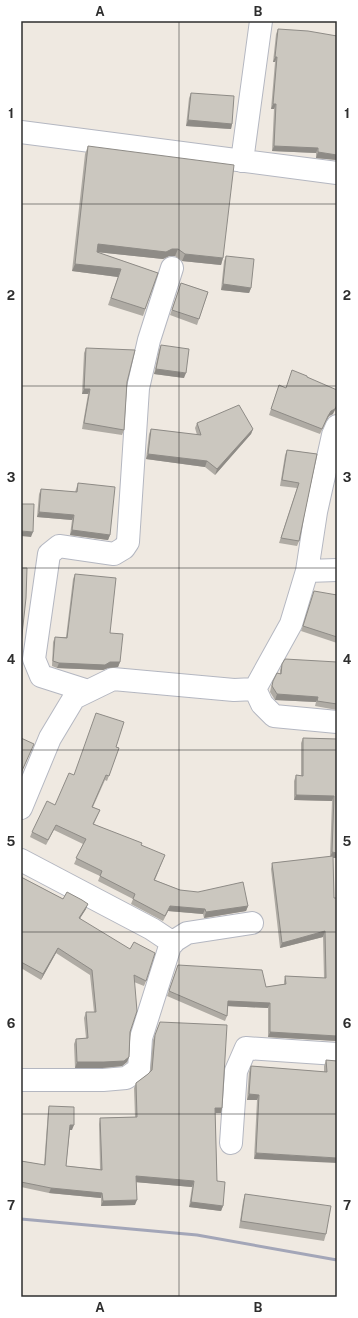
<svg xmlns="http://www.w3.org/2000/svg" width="358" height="1318" font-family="'Public Sans',sans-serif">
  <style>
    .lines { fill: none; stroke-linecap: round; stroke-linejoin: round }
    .minor-casing { stroke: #b4b7c1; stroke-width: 24 }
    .minor { stroke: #fff; stroke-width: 22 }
    .rail { stroke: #a3a6b8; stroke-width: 3 }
    .wall { fill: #afaba4 }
    .shaded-wall { fill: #8e8b86 }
    .building { fill: #cbc7bf; stroke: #8e8b86 }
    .grid { fill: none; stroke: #2e2e2e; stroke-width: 1; stroke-opacity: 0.55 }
    .neatline { fill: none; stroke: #2e2e2e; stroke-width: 1.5 }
    .grid-label { font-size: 13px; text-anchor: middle; font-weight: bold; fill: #2e2e2e }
  </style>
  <rect width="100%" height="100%" fill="#efe9e1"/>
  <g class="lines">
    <g class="minor-casing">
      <path id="minor" d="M 21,132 L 337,173
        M 242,161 L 261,21
        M 307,571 L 337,570
        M 255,689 L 291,624 L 307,571 L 316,512 L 333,435 L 337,426
        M 255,689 L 262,704 L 274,716 L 337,722
        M 88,691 L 41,676 L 34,659 L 49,554 L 59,546 L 114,554 L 124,548 L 128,542 L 138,388 L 149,340 L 172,268
        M 21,808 L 50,738 L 74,698 L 113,679 L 234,690 L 255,689
        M 21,860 L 152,929 L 173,943
        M 21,1080 L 103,1080 L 126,1078 L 139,1069 L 141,1038 L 171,943 L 187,933 L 252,923
        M 231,1143 L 236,1071 L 246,1048 L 337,1054"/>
    </g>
    <use href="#minor" class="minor"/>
    <path class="rail" d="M 21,1219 L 197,1235 L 337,1260"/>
  </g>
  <path class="wall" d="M 278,29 L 337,160 L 316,158 L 316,153 L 272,151 L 274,109 L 271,109 L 275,62 L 273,62 L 276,34 Z
    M 191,93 L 232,124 L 231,129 L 186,126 L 189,98 Z
    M 88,146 L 223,258 L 221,265 L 182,261 L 175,256 L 169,256 L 163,259 L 97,252 L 158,273 L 143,316 L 108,305 L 118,277 L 72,271 L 85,154 Z
    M 226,256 L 251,288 L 249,293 L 221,290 L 224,261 Z
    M 181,283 L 208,292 L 197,325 L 170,315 Z
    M 161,345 L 184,378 L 154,374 L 159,350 Z
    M 86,348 L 124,430 L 122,435 L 82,429 L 88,394 L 82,394 L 84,353 Z
    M 307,377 L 333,414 L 329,416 L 326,421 L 320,434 L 269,415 L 279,385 L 286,388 Z
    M 197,423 L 253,429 L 251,434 L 215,475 L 205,467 L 146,459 L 149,434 L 151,429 L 197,435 L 195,428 Z
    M 287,450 L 317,454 L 299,541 L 297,546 L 279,543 L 297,488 L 280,486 L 285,455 Z
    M 78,483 L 110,535 L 108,540 L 70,535 L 72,520 L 37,517 L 39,494 L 41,489 L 75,492 Z
    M 75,574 L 110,633 L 120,662 L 118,667 L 108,668 L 103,670 L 57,668 L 52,666 L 53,642 L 55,637 L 66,637 L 73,579 Z
    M 337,595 L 337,643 L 301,631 L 312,597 Z
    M 337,662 L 337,710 L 315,706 L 316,702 L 275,700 L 270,692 L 271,687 L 273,681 L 280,674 L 280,670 L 282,664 Z
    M 303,738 L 337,739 L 333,858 L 334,898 L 337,898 L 337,1041 L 268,1037 L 268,1008 L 228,1006 L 227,1016 L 225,1021 L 167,996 L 178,965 L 266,987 L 284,984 L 284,981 L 285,976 L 324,978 L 323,937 L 280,948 L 271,869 L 272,863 L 330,857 L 332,801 L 294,800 L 294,781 L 296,775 L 301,776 L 301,743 Z
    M 116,747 L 119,748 L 107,781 L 105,780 L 93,807 L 100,810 L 94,824 L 141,845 L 163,860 L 155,880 L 180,890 L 248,906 L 246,911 L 204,918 L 203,914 L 168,911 L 163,921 L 131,904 L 133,899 L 98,881 L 100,876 L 74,864 L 83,844 L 54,830 L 46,845 L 30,837 L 32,832 L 55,805 Z
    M 21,877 L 63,899 L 86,909 L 80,918 L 146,981 L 144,986 L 134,982 L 129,1057 L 127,1062 L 122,1066 L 102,1068 L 75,1068 L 74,1044 L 76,1039 L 86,1038 L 84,1018 L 86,1012 L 94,1012 L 90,975 L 56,953 L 41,980 L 21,968 Z
    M 160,1022 L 222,1108 L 221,1113 L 215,1113 L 217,1181 L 223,1206 L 221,1211 L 189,1207 L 192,1187 L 136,1182 L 135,1205 L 101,1206 L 101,1198 L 49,1193 L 21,1187 L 21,1161 L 44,1165 L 48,1111 L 49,1106 L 72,1130 L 70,1130 L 66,1166 L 100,1169 L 99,1124 L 100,1118 L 135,1117 L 134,1088 L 136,1083 L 148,1074 L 150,1071 L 153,1040 Z
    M 326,1060 L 337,1061 L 254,1159 L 257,1100 L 247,1100 L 249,1072 L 251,1066 L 324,1072 L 324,1066 Z
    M 245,1194 L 326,1234 L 324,1241 L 239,1228 L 243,1201 Z"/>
  <path class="shaded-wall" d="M 275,57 L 277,57 L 275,62 L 273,62 Z
    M 273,104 L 276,104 L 274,109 L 271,109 Z
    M 188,120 L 232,124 L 231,129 L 186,126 Z
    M 274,146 L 318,148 L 316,153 L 272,151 Z
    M 318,152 L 337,155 L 337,160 L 316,158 Z
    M 98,244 L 178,249 L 175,256 L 169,256 L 163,259 L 96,252 Z
    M 185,254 L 223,258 L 221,265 L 182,261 Z
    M 75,264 L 121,269 L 118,277 L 72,271 Z
    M 223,284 L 251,288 L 249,293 L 221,290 Z
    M 156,369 L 186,373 L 184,378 L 154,374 Z
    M 84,389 L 90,389 L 88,394 L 82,394 Z
    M 337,406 L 333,414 L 329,416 L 326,421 L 320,434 L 328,416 L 331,411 Z
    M 253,429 L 251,434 L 215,475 L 217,469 Z
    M 148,454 L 207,461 L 205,467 L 146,459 Z
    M 39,512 L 74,515 L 72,520 L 37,517 Z
    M 72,530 L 110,535 L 108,540 L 70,535 Z
    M 21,531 L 33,532 L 31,537 L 21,536 Z
    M 110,662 L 120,662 L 118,667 L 108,668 L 103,670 L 57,668 L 59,663 Z
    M 277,694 L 318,697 L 316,702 L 275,700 Z
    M 296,795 L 334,796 L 332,801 L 294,800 Z
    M 332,852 L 337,853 L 337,858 L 330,858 Z
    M 88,904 L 86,909 L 77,923 L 79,918 Z
    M 170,906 L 205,909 L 203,914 L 168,911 L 163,921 Z
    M 248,906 L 246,911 L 204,918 L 206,912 Z
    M 325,931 L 323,937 L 280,948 L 282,943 Z
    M 58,948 L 56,953 L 41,980 L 43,974 Z
    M 228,1001 L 270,1003 L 268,1008 L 226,1006 Z
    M 270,1032 L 337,1036 L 337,1041 L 268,1037 Z
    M 129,1057 L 127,1062 L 122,1066 L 102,1068 L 75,1068 L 77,1062 Z
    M 249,1094 L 259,1095 L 257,1100 L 247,1100 Z
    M 215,1108 L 222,1108 L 221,1113 L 213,1113 Z
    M 70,1125 L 74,1125 L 72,1130 L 68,1130 Z
    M 256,1153 L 337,1158 L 337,1163 L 254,1159 Z
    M 136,1176 L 194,1181 L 192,1187 L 134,1182 Z
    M 51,1188 L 102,1193 L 101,1198 L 49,1193 Z
    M 137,1200 L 135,1205 L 101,1206 L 103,1201 Z
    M 191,1202 L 223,1206 L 221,1211 L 189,1207 Z"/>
  <path class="building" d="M 278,29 L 308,31 L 337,36 L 337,155 L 318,152 L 318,148 L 274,146 L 276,104 L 273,104 L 277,57 L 275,57 Z
    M 191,93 L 234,96 L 232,124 L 188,120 Z
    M 88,146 L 234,165 L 223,258 L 185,254 L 178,249 L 172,249 L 166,252 L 98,244 L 97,252 L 158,273 L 145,309 L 111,298 L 121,269 L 75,264 Z
    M 226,256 L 254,259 L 251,288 L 223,284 Z
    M 181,283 L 208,292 L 199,319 L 172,310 Z
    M 161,345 L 189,349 L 186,373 L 156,369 Z
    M 86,348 L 135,350 L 127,382 L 124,430 L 84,423 L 90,389 L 84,389 Z
    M 292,370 L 307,376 L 307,377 L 337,390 L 337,405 L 335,409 L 331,411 L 328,416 L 322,429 L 271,409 L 279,385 L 286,388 Z
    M 239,405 L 253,429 L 217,469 L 207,461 L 148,454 L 151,429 L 201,435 L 197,423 Z
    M 287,450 L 317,454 L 299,541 L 281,538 L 299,483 L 282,480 Z
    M 78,483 L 115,487 L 110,535 L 72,530 L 74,515 L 39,512 L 41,489 L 77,492 Z
    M 21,504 L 34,504 L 33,532 L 21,531 Z
    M 21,568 L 27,568 L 26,598 L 21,644 Z
    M 75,574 L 116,578 L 110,633 L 123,634 L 120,662 L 110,662 L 105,665 L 59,663 L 53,661 L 55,637 L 67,638 Z
    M 314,591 L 337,595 L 337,637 L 303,626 Z
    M 285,659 L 337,662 L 337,704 L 317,701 L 318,697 L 277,694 L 272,686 L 273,681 L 277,673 L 281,674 L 282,664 Z
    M 96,713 L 124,722 L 116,747 L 119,748 L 109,776 L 106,775 L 92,807 L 100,810 L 93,824 L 142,843 L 141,845 L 165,855 L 154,880 L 180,890 L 198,892 L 243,882 L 248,906 L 206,912 L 205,909 L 170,906 L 165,916 L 133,899 L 135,894 L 100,876 L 102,871 L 76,858 L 86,839 L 56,825 L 48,840 L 32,832 L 47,801 L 55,805 L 69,773 L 74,775 Z
    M 21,738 L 34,744 L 21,773 Z
    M 303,738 L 337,739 L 337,853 L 332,852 L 334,796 L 296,795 L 296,775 L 303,776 Z
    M 333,856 L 334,898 L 337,898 L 337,1036 L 270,1032 L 270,1003 L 228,1001 L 227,1016 L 169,991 L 178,965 L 262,970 L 266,987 L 286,984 L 285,976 L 326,978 L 325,931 L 282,943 L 272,863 Z
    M 21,877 L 63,899 L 67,892 L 82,900 L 88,904 L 79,918 L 130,949 L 134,942 L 155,953 L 146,981 L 134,975 L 137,1011 L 130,1032 L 129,1057 L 124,1061 L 104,1062 L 77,1062 L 76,1039 L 88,1038 L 86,1012 L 96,1012 L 92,970 L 58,948 L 43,974 L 21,962 Z
    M 160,1022 L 227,1025 L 222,1108 L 215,1108 L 217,1181 L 225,1182 L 223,1206 L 191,1202 L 194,1181 L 136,1176 L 137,1200 L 103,1201 L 102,1193 L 51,1188 L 21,1182 L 21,1161 L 45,1165 L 49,1106 L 74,1107 L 74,1125 L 70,1125 L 66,1166 L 102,1170 L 100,1118 L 137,1117 L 136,1083 L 148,1074 L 152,1070 L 155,1035 Z
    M 326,1060 L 337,1061 L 337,1158 L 256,1153 L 259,1095 L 249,1094 L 251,1066 L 327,1072 Z
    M 245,1194 L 331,1206 L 326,1234 L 241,1221 Z"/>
  <path class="grid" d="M 179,21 L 179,1297M 21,204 L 337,204M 21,386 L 337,386M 21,568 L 337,568M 21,750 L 337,750M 21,932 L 337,932M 21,1114 L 337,1114"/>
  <rect width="358" height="1318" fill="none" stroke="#ffffff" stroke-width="44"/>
  <rect x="22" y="22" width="314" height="1274" class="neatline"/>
  <g class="grid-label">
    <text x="100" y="16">A</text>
    <text x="258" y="16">B</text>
    <text x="11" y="118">1</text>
    <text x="347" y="118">1</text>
    <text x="11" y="300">2</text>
    <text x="347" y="300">2</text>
    <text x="11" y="482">3</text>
    <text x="347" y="482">3</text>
    <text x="11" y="664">4</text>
    <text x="347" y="664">4</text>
    <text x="11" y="846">5</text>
    <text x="347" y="846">5</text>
    <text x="11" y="1028">6</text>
    <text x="347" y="1028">6</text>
    <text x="11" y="1210">7</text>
    <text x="347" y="1210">7</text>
    <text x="100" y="1312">A</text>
    <text x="258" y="1312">B</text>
  </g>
</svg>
